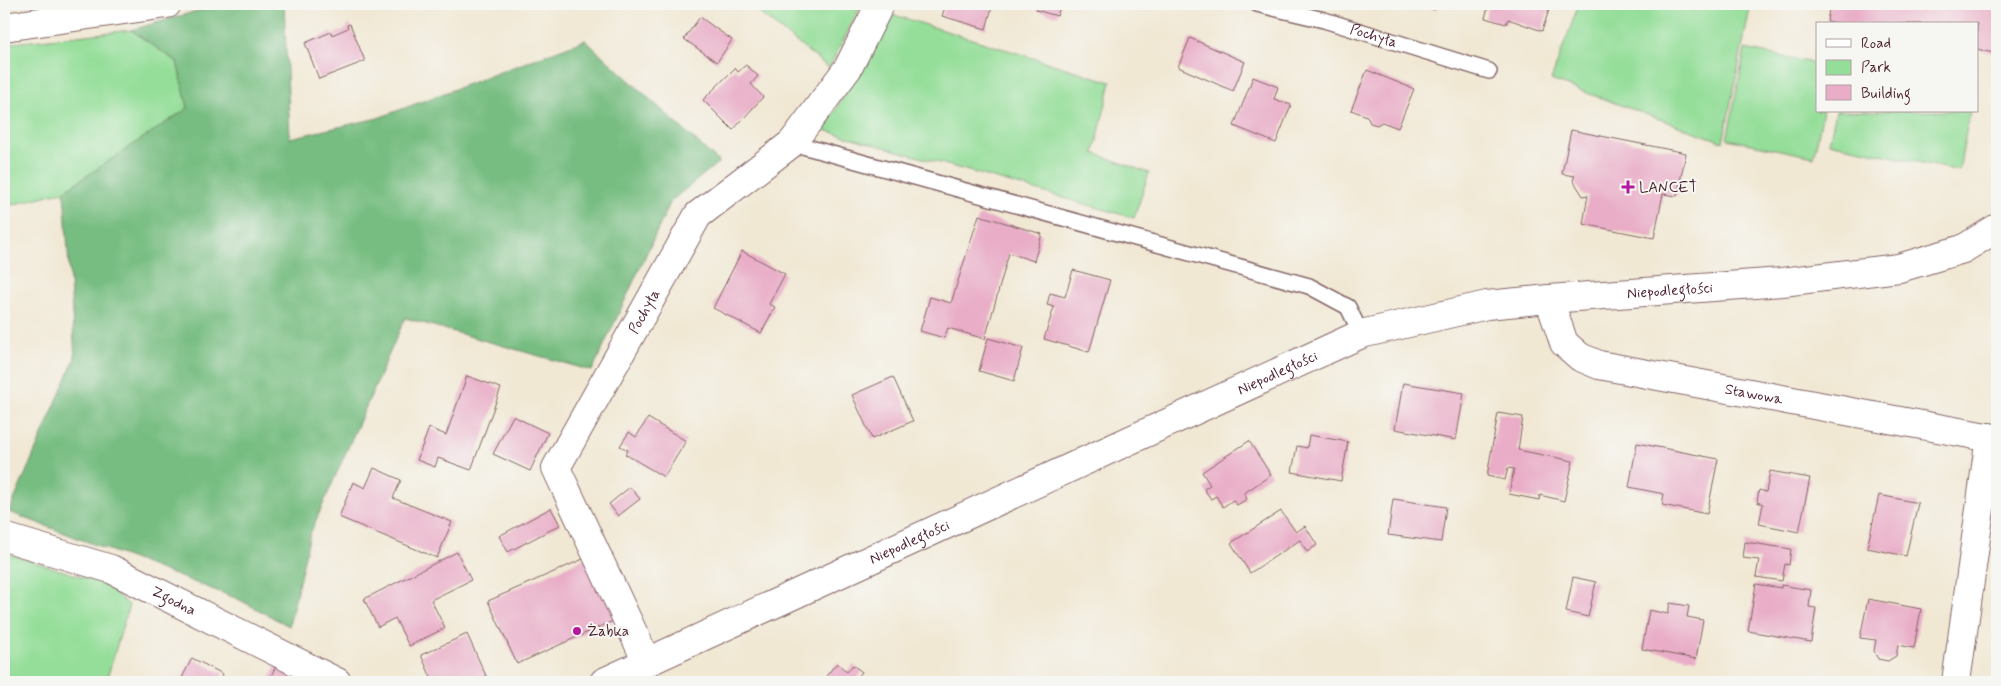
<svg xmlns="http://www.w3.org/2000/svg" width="2001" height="686" font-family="Mynerve,sans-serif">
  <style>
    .green { fill: #94de99; stroke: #6f7e62 }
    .forest { fill: #77bd81; stroke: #606e56 }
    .building { fill: #e9adc7 }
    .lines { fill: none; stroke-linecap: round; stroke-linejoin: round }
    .service-casing { stroke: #846566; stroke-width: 18 }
    .minor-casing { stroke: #846566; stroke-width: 30 }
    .tertiary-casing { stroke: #846566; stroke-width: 30 }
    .service { stroke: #fff; stroke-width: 15 }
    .minor { stroke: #fff; stroke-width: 28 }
    .tertiary { stroke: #fff; stroke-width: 28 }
    .poi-dot { fill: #b5179e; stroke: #f6f6f2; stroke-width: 2 }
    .labels { text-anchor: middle; stroke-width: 4; stroke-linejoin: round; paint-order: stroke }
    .street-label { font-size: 15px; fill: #4a1f2b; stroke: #f6f6f2 }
    .poi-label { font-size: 15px; fill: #4a1f2b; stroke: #f6f6f2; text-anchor: start }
  </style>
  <rect width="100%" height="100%" fill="#f6f6f2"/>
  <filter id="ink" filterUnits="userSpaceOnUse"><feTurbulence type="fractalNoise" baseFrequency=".02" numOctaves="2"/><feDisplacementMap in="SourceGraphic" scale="10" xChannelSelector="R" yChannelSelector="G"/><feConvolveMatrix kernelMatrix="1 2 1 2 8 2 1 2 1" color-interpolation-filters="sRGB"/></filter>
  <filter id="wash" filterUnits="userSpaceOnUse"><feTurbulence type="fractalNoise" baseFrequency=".0096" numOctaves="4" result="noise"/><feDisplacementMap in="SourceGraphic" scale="20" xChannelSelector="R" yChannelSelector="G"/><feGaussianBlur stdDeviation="1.12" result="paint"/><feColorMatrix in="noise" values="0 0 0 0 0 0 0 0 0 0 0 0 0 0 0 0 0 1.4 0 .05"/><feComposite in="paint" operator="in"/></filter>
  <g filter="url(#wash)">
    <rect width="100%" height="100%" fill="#f1e8d4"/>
    <path class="green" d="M 748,4 L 862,4 L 829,68 Z
      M 1579,4 L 1751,4 L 1723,142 L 1551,80 Z
      M 891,14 L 1111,82 L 1094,153 L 1149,173 L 1134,218 L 824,130 Z
      M 131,30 L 177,62 L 188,108 L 64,191 L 4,207 L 4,44 Z
      M 1745,49 L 1817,64 L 1817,111 L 1823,111 L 1814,157 L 1727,139 Z
      M 1836,111 L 1970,111 L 1959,171 L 1829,143 Z
      M 4,552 L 104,584 L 129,605 L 106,682 L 4,682 Z"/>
    <path class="forest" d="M 222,4 L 284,4 L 290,138 L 378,118 L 585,40 L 719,162 L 671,201 L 592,371 L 405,318 L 310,534 L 289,626 L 238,599 L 9,512 L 75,358 L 64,191 L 188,108 L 177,62 L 131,30 Z"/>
    <g id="blocks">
      <path class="building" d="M 946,4 L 993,4 L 986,29 L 942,16 Z
        M 1038,4 L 1061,4 L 1057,16 L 1036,10 Z
        M 1422,4 L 1438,4 L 1435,10 Z
        M 1489,4 L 1551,4 L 1542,31 L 1508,19 L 1506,24 L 1485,18 Z
        M 1830,4 L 1967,4 L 1997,10 L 1997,54 L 1977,49 L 1977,24 L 1842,24 L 1827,21 Z
        M 700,17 L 732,40 L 717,62 L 684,39 Z
        M 350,24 L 365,61 L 319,79 L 305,43 L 331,32 L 332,35 L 348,28 L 347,25 Z
        M 1190,38 L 1245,62 L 1233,91 L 1178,67 Z
        M 746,65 L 758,76 L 751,84 L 763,97 L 733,130 L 703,100 L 735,68 L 738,72 Z
        M 1367,70 L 1414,89 L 1398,128 L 1382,122 L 1377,125 L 1370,123 L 1367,116 L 1351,110 Z
        M 1253,77 L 1278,87 L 1274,99 L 1291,105 L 1276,143 L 1234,126 Z
        M 1571,130 L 1686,153 L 1677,196 L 1663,194 L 1654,238 L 1583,224 L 1588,195 L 1583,196 L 1573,180 L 1575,176 L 1562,174 Z
        M 979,215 L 1042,234 L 1034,261 L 1009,253 L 985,339 L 948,328 L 944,338 L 920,331 L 930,297 L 951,303 Z
        M 742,251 L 785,274 L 769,304 L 775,307 L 761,333 L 713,308 Z
        M 1073,270 L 1110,280 L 1089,352 L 1044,339 L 1054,307 L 1047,305 L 1050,293 L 1065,297 Z
        M 988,338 L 1023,348 L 1014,381 L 979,371 Z
        M 467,376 L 501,388 L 471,470 L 438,458 L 435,467 L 417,460 L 429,428 L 446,435 Z
        M 893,377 L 913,421 L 872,439 L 852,395 Z
        M 1403,383 L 1464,393 L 1456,440 L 1395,429 Z
        M 1498,413 L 1523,417 L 1518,450 L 1573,461 L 1564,501 L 1540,495 L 1539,500 L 1509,494 L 1514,469 L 1508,468 L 1505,480 L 1487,476 Z
        M 513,416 L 548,433 L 530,471 L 493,454 Z
        M 648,418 L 686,441 L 664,477 L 625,454 L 628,450 L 620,446 L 629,432 L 636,437 Z
        M 1309,435 L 1348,442 L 1341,481 L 1292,472 L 1297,446 L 1307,448 Z
        M 1249,441 L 1271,475 L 1244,493 L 1247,499 L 1237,505 L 1233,500 L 1223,507 L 1216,496 L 1211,499 L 1204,489 L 1210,485 L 1202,472 Z
        M 1637,443 L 1718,459 L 1707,514 L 1662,505 L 1664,494 L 1629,487 Z
        M 374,468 L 401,480 L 393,498 L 452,522 L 437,558 L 339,517 L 353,482 L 365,488 Z
        M 1770,471 L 1810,478 L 1799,532 L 1759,524 L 1763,504 L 1757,502 L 1759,490 L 1766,492 Z
        M 630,487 L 640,499 L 618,516 L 609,504 Z
        M 1879,495 L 1918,503 L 1906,556 L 1867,548 Z
        M 1393,499 L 1446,507 L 1441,542 L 1388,535 Z
        M 551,508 L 560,525 L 508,552 L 499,536 Z
        M 1281,511 L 1296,532 L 1305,526 L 1317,545 L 1307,552 L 1300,540 L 1250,573 L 1231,543 Z
        M 1745,542 L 1791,549 L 1789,565 L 1785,564 L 1782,581 L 1756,577 L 1759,560 L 1743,558 Z
        M 457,552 L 471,580 L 431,600 L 445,628 L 409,646 L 395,618 L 378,627 L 364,599 Z
        M 590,556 L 624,616 L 517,664 L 488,601 Z
        M 1573,577 L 1596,582 L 1588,617 L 1566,612 Z
        M 1756,584 L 1781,588 L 1781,585 L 1811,590 L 1809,607 L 1816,608 L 1811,642 L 1748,631 Z
        M 1868,599 L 1921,609 L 1914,648 L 1898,645 L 1896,656 L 1888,661 L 1878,659 L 1874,651 L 1876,640 L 1860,638 Z
        M 1670,603 L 1689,606 L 1687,617 L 1703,620 L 1696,659 L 1642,649 L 1649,610 L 1668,614 Z
        M 467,634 L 487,678 L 477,682 L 433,682 L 421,655 Z
        M 192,658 L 223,674 L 219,682 L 180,682 Z
        M 278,662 L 320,682 L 268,682 Z
        M 837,663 L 847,672 L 853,665 L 862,672 L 856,679 L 859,682 L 821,682 Z"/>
    </g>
  </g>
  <g filter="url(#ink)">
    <use href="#blocks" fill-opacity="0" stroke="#846566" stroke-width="1"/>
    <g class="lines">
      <g class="service-casing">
        <g id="service">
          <path id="s1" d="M 1257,4 L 1324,20 L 1489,71"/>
          <path d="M 792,143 L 1309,286 L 1348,307 L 1361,334"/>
        </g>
      </g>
      <g class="minor-casing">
        <g id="minor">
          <path d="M 4,27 L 167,4"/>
          <path id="s2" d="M 1549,299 L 1564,343 L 1580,357 L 1599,365 L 1997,439"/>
          <path id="s3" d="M 4,537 L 111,569 L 337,682"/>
          <path id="s4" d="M 647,662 L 556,468 L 698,215 L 792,143 L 848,68 L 880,4"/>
          <path d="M 1956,682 L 1990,437"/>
        </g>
      </g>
      <g class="tertiary-casing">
        <g id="tertiary">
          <path id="s5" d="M 604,682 L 1361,334 L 1487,305 L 1549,299 L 1782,282 L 1899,268 L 1963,249 L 1997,228"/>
        </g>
      </g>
      <use href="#service" class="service"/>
      <use href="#minor" class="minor"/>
      <use href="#tertiary" class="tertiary"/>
    </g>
  </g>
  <g class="poi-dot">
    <path d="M1625.5 179.5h5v5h5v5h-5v5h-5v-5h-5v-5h5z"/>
    <circle cx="577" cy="631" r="5"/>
  </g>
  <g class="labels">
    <g class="street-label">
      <text dy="5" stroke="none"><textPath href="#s1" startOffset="121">Pochyła</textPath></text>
      <text dy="5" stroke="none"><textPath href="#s5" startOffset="1146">Niepodległości</textPath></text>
      <text dy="5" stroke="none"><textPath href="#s4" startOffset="394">Pochyła</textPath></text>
      <text dy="5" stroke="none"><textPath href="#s5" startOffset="741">Niepodległości</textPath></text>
      <text dy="5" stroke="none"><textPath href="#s2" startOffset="246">Stawowa</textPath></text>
      <text dy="5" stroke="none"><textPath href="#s5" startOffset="336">Niepodległości</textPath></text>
      <text dy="5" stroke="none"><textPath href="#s3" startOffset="182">Zgodna</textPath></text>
    </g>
    <g class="poi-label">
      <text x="1639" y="192">LANCET</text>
      <text x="587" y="636">Żabka</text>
    </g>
  </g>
  <rect width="2001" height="686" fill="none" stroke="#f6f6f2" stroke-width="20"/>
  <rect x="1816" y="22" width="162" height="90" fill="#f6f6f2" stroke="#b1a0a2"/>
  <rect x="1826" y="39" width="25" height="8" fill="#ffffff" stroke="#b1a0a2"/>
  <text x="1861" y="48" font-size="15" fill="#4a1f2b">Road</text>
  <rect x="1826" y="60" width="25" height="15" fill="#94de99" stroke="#b1a0a2"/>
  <text x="1861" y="72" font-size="15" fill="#4a1f2b">Park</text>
  <rect x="1826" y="85" width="25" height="15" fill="#e9adc7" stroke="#b1a0a2"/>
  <text x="1861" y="98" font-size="15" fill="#4a1f2b">Building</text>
</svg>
